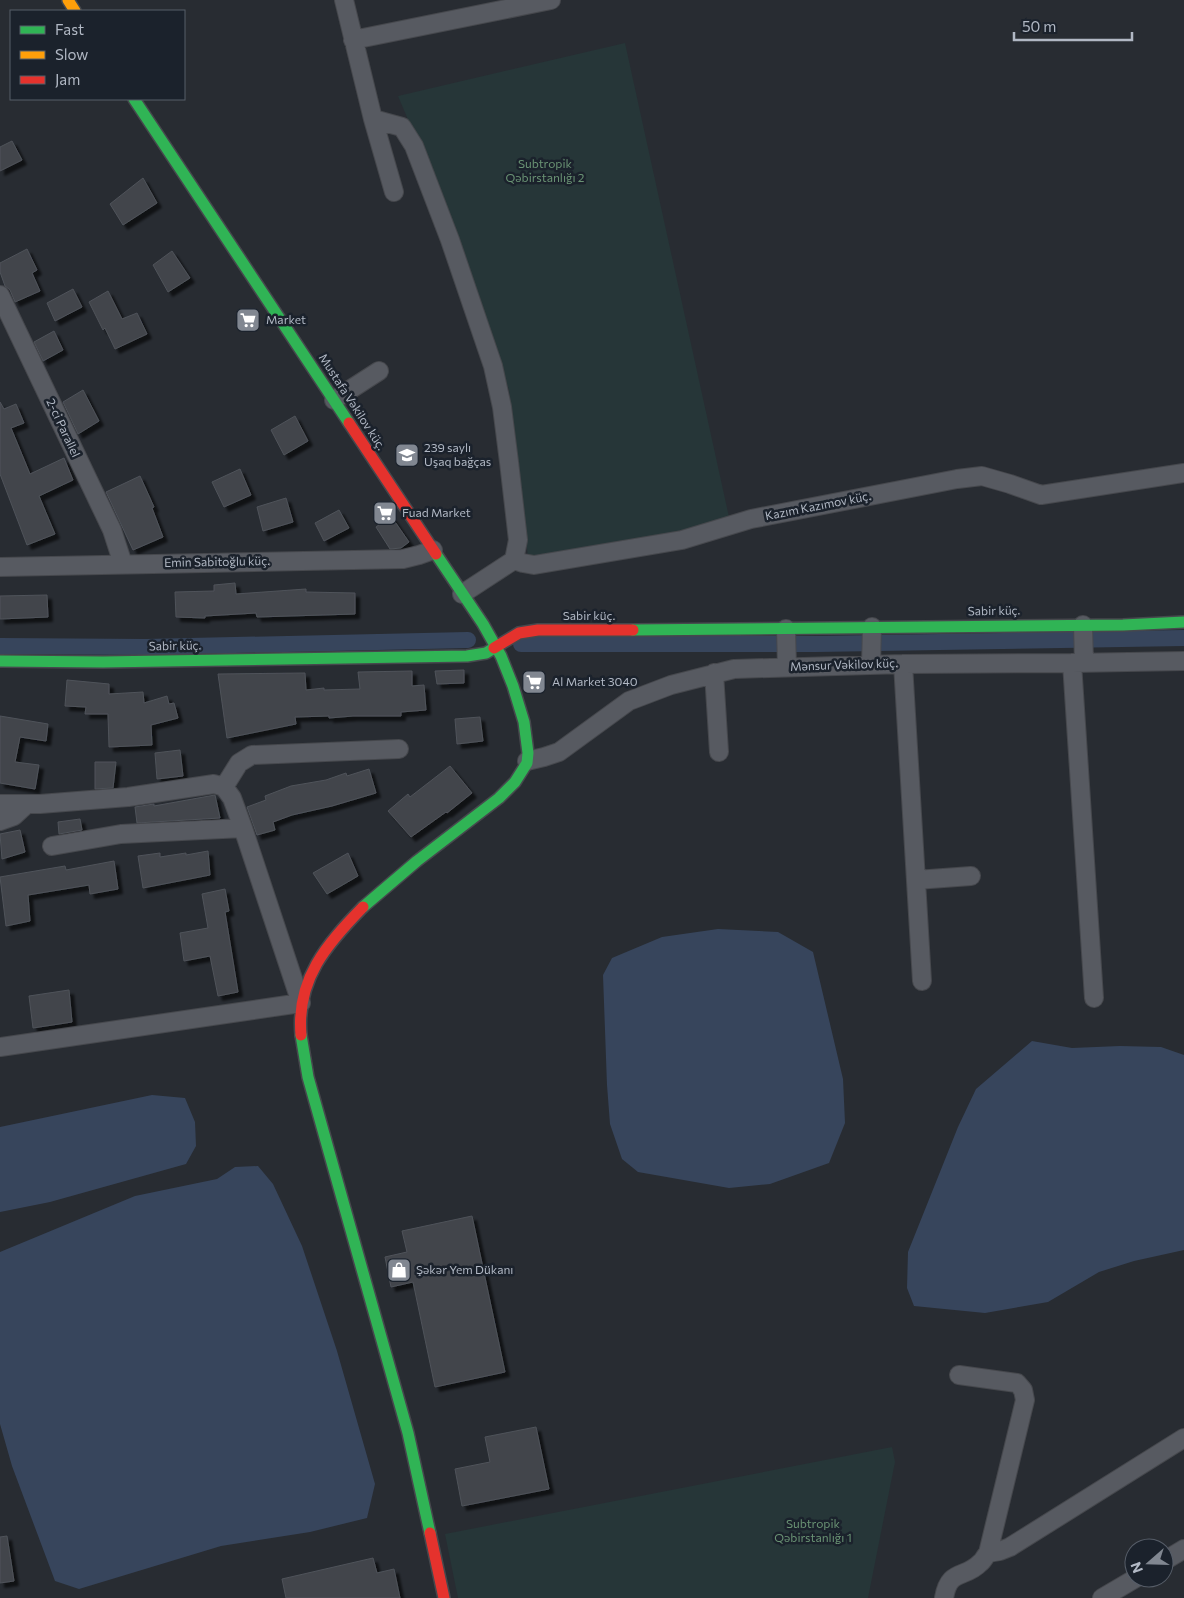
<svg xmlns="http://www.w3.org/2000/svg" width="1184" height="1598" font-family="Commissioner,sans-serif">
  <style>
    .green { fill: #263638 }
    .water { fill: #37455c }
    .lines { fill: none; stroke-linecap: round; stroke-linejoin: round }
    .canal { stroke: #37455c; stroke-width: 16 }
    .building { fill: #42454b; stroke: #4f535a; filter: url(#shadow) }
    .street-casing { stroke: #46484d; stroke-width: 20 }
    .fast-casing { stroke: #46484d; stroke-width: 14 }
    .slow-casing { stroke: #46484d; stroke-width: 14 }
    .jam-casing { stroke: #46484d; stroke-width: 14 }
    .street { stroke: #575a61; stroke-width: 18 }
    .fast { stroke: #30b455; stroke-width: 11 }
    .slow { stroke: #ff9f0a; stroke-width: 11 }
    .jam { stroke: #e5322d; stroke-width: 11 }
    .labels { text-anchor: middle; stroke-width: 5; stroke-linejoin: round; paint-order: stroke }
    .park-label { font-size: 12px; fill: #6a9374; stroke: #1b222c }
    .poi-label { font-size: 12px; fill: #b1b8c4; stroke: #1b222c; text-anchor: start }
    .street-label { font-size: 12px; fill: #b1b8c4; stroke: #1b222c }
  </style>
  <defs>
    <filter id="shadow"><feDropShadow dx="4.5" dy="4.5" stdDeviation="1" flood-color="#0009"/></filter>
  </defs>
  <rect width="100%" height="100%" fill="#282c32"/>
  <path class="green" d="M 625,43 L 729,517 L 677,534 L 528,557 L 509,390 L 457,235 L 398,96 Z
    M 892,1447 L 895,1462 L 868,1598 L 458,1598 L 445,1534 Z"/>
  <path class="water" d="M 718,929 L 778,932 L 813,952 L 843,1079 L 845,1123 L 829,1163 L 770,1184 L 729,1188 L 638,1172 L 622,1159 L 610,1124 L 607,1085 L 603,975 L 612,958 L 662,937 Z
    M 1032,1041 L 1072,1048 L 1120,1046 L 1161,1047 L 1184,1055 L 1184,1250 L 1134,1261 L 1099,1272 L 1048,1302 L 985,1313 L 914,1306 L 907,1288 L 908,1252 L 958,1127 L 976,1089 Z
    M 152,1095 L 185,1098 L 195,1122 L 196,1146 L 186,1164 L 50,1202 L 0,1212 L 0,1127 Z
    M 258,1166 L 273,1184 L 302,1246 L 337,1351 L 375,1484 L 367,1518 L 310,1532 L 221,1546 L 79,1589 L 55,1581 L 12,1466 L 0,1424 L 0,1252 L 135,1196 L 217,1179 L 235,1167 Z"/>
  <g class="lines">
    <path class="canal" d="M 521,644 L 816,644 L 1184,638
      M 0,646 L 146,647 L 468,640"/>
  </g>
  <path class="building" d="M 12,141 L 22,160 L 0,171 L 0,147 Z
    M 143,178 L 157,203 L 123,225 L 110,204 Z
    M 27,249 L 37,270 L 32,273 L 40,291 L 15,302 L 10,290 L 5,286 L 0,272 L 0,263 Z
    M 172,251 L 190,278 L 168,292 L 153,265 Z
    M 73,289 L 82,307 L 55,321 L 47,303 Z
    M 108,291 L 122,319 L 137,313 L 147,334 L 115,349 L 105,328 L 103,330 L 89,302 Z
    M 54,331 L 63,350 L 43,361 L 34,342 Z
    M 83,390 L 99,421 L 78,434 L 63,402 Z
    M 0,402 L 4,409 L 16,404 L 24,423 L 11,428 L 30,474 L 64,458 L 73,480 L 39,496 L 55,534 L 27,545 L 0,474 Z
    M 295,416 L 308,441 L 284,455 L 271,430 Z
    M 240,469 L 251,495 L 224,507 L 212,482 Z
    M 140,476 L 154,507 L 152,508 L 163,537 L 133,550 L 106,492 Z
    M 286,498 L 293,522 L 263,531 L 257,507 Z
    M 339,510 L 349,528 L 324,541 L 315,523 Z
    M 391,516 L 409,542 L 401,548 L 390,549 L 376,527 Z
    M 235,583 L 236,594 L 306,589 L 306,592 L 355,593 L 355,614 L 257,617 L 256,613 L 205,616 L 205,618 L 176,617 L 175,592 L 214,591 L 214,585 Z
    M 47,595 L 48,617 L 0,619 L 0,596 Z
    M 464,670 L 464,683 L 437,684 L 435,671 Z
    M 412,671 L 412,686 L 424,685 L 426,710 L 401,712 L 401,716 L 353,716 L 329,718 L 329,716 L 295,717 L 296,724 L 227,738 L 218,674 L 305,673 L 306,690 L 324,688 L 324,690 L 360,689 L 358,672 Z
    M 67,680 L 109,684 L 109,694 L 143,692 L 144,703 L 167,696 L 169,704 L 174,703 L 178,718 L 151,725 L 152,745 L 109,747 L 108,714 L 85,714 L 86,707 L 65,706 Z
    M 0,716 L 48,724 L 46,741 L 20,737 L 15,762 L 39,765 L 35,789 L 0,783 Z
    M 480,717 L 483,741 L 457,744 L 455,719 Z
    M 180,750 L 183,776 L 157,779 L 155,753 Z
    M 95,762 L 116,762 L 113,788 L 95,789 Z
    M 450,766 L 472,793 L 447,813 L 446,812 L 411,837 L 388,811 L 408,794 L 410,797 Z
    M 369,769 L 376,793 L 332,806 L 292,815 L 273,822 L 275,830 L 257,835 L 247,807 L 266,800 L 265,796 L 291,786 L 326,780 L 346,773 L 347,776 Z
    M 215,795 L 220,818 L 137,823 L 135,807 L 154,804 L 154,806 Z
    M 80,819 L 82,830 L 59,834 L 58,822 Z
    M 20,830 L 25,852 L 2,859 L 0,834 Z
    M 208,851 L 210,875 L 143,888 L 138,856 L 160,853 L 160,857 L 186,853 L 186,855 Z
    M 348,853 L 358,876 L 327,894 L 313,873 Z
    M 114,861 L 118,889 L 90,894 L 89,885 L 28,895 L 30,921 L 6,926 L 0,877 L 65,866 L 66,870 Z
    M 225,889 L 229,911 L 225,912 L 238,992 L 218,996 L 210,956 L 184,961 L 180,933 L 208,928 L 202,894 Z
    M 69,990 L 72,1022 L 33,1028 L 29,996 Z
    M 472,1216 L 505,1372 L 435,1387 L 413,1282 L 391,1287 L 385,1257 L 407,1252 L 402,1231 Z
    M 536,1427 L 549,1489 L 462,1506 L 455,1469 L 490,1462 L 485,1437 Z
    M 7,1536 L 14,1581 L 0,1583 L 0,1537 Z
    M 373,1558 L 377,1573 L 394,1569 L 400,1598 L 286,1598 L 282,1579 Z"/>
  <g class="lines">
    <g class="street-casing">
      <path id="street" d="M 344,0 L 373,119 L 402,127 L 414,146 L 450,240 L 493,366 L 502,407 L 509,462 L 518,540 L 514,560
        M 353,40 L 551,0
        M 373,119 L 394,192
        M 0,295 L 112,530 L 123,564
        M 334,400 L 379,371
        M 0,567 L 403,559 L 419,555 L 433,550
        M 462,594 L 514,560 L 523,563 L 534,565 L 682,540 L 751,519 L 957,479 L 982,476 L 1010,484 L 1041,495 L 1184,473
        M 1083,625 L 1084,663
        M 786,629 L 787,667
        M 1072,663 L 1094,998
        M 903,664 L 922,981
        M 871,665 L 872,627
        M 714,673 L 719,752
        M 527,761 L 544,757 L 559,752 L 629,701 L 671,685 L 734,669 L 903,664 L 1072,663 L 1184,661
        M 224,787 L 239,763 L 252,755 L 399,749
        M 0,804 L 40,804 L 128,797 L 214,784 L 224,787 L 232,798 L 243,828 L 301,1003 L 0,1047
        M 0,821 L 14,816 L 27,804
        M 52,846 L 121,834 L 243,828
        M 916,880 L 971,876
        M 988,1553 L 1000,1551 L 1010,1547 L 1184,1438
        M 1164,1561 L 1184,1549
        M 944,1598 C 949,1568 965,1579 980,1563 C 983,1561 985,1556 988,1553 L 1025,1400 L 1023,1390 L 1017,1383 L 959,1375
        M 1102,1598 L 1136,1578"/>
    </g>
    <g class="fast-casing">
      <path id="fast" d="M 134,99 L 349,423
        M 633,630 L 1123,625 L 1184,622
        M 0,661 L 103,662 L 467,656 L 486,653 L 494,648
        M 363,907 L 417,861 L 499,798 L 515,782 L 527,763 L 528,753 L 524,722 L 513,686 L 501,656 L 483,624 L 436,554
        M 301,1035 L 308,1077 L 408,1433 L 430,1533"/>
    </g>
    <g class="slow-casing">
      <path id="slow" d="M 68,0 L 75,11"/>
    </g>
    <g class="jam-casing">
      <path id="jam" d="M 349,423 L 436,554
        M 494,648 L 519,633 L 538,630 L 633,630
        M 301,1035 C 296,979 327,944 363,907
        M 430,1533 L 444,1598"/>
    </g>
    <use href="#street" class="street"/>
    <use href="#fast" class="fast"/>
    <use href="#slow" class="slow"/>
    <use href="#jam" class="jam"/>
  </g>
  <defs>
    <g id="supermarket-square" transform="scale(1.25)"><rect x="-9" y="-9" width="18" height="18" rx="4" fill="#818791" stroke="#1b222c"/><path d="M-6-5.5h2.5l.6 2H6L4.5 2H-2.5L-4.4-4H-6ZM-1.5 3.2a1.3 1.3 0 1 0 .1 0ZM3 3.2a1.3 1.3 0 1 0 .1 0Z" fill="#fff"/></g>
    <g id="school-square" transform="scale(1.25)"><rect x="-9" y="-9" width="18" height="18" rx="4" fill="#818791" stroke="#1b222c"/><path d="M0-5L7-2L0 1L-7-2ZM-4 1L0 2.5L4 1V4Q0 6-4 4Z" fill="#fff"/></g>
    <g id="shop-square" transform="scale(1.25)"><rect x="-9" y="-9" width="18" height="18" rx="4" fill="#818791" stroke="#1b222c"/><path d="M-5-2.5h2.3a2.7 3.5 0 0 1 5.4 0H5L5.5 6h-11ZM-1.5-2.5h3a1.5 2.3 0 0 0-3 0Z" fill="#fff"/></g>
  </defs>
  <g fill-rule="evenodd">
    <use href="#supermarket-square" x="248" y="320"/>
    <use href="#school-square" x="407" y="455"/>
    <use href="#supermarket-square" x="385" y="513"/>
    <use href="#supermarket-square" x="534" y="682"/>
    <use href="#shop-square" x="399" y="1270"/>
  </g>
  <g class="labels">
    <g class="park-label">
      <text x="545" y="168">Subtropik<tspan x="545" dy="14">Qəbirstanlığı 2</tspan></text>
      <text x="813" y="1528">Subtropik<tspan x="813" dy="14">Qəbirstanlığı 1</tspan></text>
    </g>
    <g class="poi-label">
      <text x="266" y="324">Market</text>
      <text x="424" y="452">239 saylı<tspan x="424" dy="14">Uşaq bağças</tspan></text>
      <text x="402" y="517">Fuad Market</text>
      <text x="552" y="686">Al Market 3040</text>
      <text x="416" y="1274">Şəkər Yem Dükanı</text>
    </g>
    <g class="street-label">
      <text transform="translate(352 402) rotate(57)" y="4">Mustafa Vəkilov küç.</text>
      <text transform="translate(63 428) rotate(65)" y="4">2-ci Parallel</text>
      <text transform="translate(818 506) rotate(-11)" y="4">Kazım Kazımov küç.</text>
      <text transform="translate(217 562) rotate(-1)" y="4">Emin Sabitoğlu küç.</text>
      <text transform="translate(994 611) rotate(-1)" y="4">Sabir küç.</text>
      <text x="589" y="620">Sabir küç.</text>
      <text transform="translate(175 646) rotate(-1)" y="4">Sabir küç.</text>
      <text transform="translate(844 665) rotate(-2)" y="4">Mənsur Vəkilov küç.</text>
    </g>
  </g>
  <rect x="10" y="10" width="175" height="90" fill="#1b222c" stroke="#575e69"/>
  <rect x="20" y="26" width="25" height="8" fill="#30b455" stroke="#575e69"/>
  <text x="55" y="35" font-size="15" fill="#b1b8c4">Fast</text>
  <rect x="20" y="51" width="25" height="8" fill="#ff9f0a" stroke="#575e69"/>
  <text x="55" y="60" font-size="15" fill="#b1b8c4">Slow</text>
  <rect x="20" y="76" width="25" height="8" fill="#e5322d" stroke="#575e69"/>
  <text x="55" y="85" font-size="15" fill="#b1b8c4">Jam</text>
  <g transform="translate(1149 1563) rotate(250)"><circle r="24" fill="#1b222c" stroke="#575e69"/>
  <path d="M0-4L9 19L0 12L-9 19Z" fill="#818791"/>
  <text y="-8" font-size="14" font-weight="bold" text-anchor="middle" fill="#b1b8c4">N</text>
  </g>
  <path d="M1014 32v8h118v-8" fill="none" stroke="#b1b8c4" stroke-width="2.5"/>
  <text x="1022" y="32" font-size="15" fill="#b1b8c4" stroke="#1b222c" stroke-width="4" paint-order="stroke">50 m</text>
</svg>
